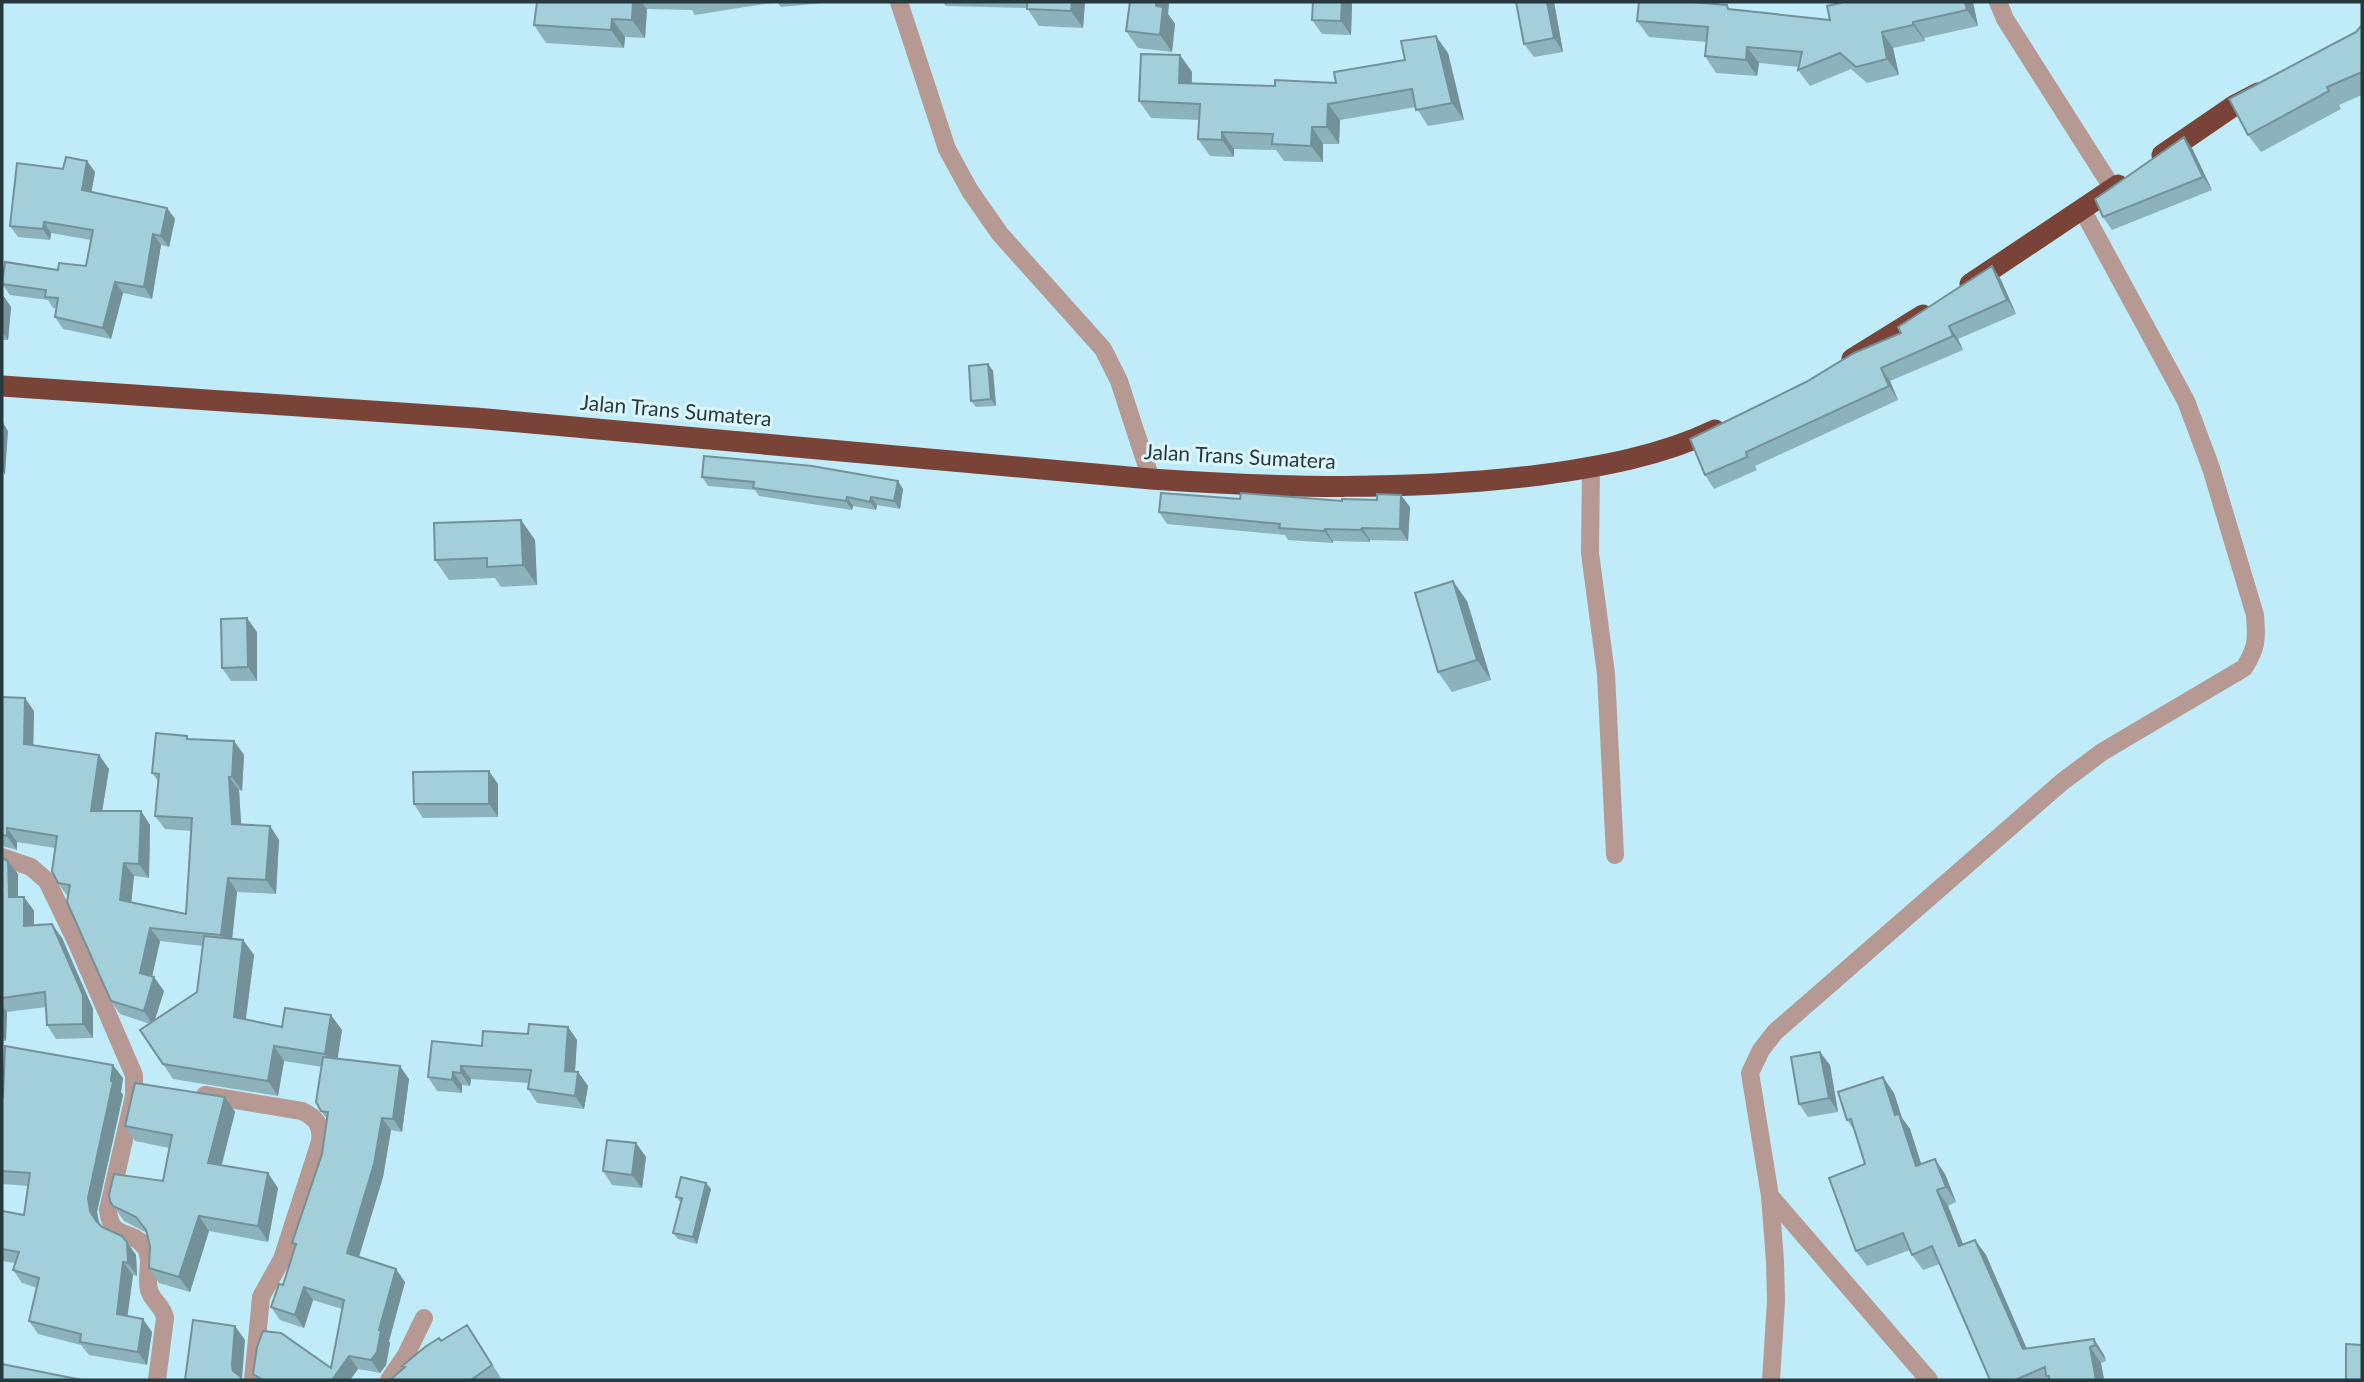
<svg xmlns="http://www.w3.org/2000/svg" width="2364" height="1382" font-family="Lato,sans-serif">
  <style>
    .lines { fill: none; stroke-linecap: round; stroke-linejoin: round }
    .minor { stroke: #b59992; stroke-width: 18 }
    .highway { stroke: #794337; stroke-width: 21 }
    .wall { fill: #8cb2bb; fill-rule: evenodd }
    .shaded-wall { fill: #729199 }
    .building { fill: #a3cfda; stroke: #729199; stroke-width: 2 }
    .labels { text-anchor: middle; stroke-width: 6; stroke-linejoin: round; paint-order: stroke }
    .street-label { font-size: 21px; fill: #27393e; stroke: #dbf6fd }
  </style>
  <rect width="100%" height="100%" fill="#bfecf8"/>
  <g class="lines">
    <path class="minor" d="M 899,2 L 947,149 L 970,191 L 1000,234 L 1103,349 L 1119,381 L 1151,479
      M 1998,2 L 2005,19 L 2113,189
      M 1591,468 L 1590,553 L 1606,674 L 1615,855
      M 2,857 L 31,867 L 47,881 L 76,941 L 134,1075 L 134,1096 L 108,1210 C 111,1241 130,1228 144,1246 C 154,1258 145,1276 149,1290 C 152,1301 163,1306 165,1318 L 157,1380
      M 205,1095 L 302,1111 C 317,1118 322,1126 320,1142 L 282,1259 L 261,1297 L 253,1380
      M 1770,1196 L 1929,1380
      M 389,1380 L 406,1355 L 424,1318
      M 1771,1380 L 1776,1301 L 1775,1261 L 1770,1196 L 1750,1073 L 1761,1050 L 1775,1032 L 2062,782 L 2102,752 L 2244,668 C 2257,648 2257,639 2255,615 L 2211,468 L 2186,401 L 2083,211"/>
    <path class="highway" d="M 2162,155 L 2235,105 L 2258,93
      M 1970,284 L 2118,185
      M 1852,359 L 1923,315
      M 2,386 L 475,418 L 1151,479 C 1281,488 1411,491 1540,475 C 1599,467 1661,456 1715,430"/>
  </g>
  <path class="wall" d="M 537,2 L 833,2 L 781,7 L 777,2 L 695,15 L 692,10 L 647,9 L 645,38 L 625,37 L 624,48 L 546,43 L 534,25 Z
    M 943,2 L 1085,2 L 1083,28 L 1039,26 L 1027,8 L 946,6 Z
    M 1103,2 L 1169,2 L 1168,14 L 1175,24 L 1172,52 L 1138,48 L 1126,31 L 1129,3 Z
    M 1554,2 L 1563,52 L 1534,57 L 1524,44 Z
    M 1973,2 L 1978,26 L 1924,38 L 1925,41 L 1893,48 L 1899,75 L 1867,83 L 1851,69 L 1810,86 L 1798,70 L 1799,67 L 1759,63 L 1757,76 L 1716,73 L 1705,56 L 1706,42 L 1649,37 L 1637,21 L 1731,9 L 1830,20 Z
    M 1352,4 L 1351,35 L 1322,34 L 1312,20 Z
    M 2362,25 L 2362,95 L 2339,105 L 2341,109 L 2261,152 L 2248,135 Z
    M 1448,53 L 1464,120 L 1428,126 L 1416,107 L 1340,120 L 1339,144 L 1323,144 L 1323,162 L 1284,161 L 1276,150 L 1234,149 L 1234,157 L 1210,156 L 1198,139 L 1199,120 L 1151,118 L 1139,101 L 1180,55 L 1192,72 L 1192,84 L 1275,86 L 1336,83 Z
    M 2184,137 L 2193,150 L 2212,190 L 2112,230 L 2103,217 Z
    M 87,161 L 95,172 L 91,192 L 167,208 L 175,219 L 169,247 L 161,245 L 152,299 L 123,293 L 111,339 L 63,329 L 55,317 L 57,308 L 53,308 L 48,300 L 10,295 L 2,284 L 58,270 L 86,266 L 91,240 L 51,233 L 50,240 L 18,237 L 10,226 L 63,169 Z
    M 1992,266 L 2001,280 L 2016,314 L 1958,339 L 1963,350 L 1890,381 L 1898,400 L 1755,466 L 1757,470 L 1714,489 L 1705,475 L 1806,382 L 1901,333 Z
    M 2,294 L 11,307 L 8,340 L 2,340 Z
    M 988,364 L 993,371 L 996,406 L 976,407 L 971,401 Z
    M 702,477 L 903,489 L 900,509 L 877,505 L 876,510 L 853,506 L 852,510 L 759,496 L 755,490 L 708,486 Z
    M 1240,499 L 1410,507 L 1408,541 L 1370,540 L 1370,542 L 1333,541 L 1333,543 L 1288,540 L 1285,535 L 1167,524 L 1159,512 Z
    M 521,520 L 535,540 L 537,585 L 501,587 L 495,578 L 449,580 L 435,560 Z
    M 1467,601 L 1491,680 L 1452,692 L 1438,672 Z
    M 257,632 L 257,681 L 231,681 L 222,668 Z
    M 2,697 L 34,711 L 33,746 L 99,755 L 109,769 L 102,811 L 141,811 L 150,825 L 149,878 L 134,876 L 131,903 L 186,914 L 191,831 L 165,829 L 155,816 L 158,781 L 152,773 L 189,739 L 234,741 L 244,755 L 242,791 L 239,790 L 241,824 L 270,826 L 279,840 L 276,894 L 237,892 L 232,939 L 243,940 L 254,955 L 246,1019 L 282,1027 L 342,1030 L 337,1058 L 409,1079 L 402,1132 L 391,1130 L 383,1177 L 359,1257 L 405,1282 L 389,1341 L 390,1343 L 386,1365 L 380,1373 L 358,1369 L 350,1380 L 258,1380 L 253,1374 L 331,1368 L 342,1309 L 313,1300 L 304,1328 L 280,1320 L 271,1307 L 283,1285 L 295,1246 L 292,1243 L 322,1154 L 327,1119 L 321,1111 L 322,1067 L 284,1061 L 278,1096 L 173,1079 L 163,1064 L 150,1024 L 120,1014 L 111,1001 L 68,897 L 58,883 L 55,848 L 17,842 L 17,850 L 2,846 ZM 160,941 L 203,946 L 197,992 L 155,1020 L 164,991 L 152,976 Z
    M 498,784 L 498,817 L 423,818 L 414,804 Z
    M 2,858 L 8,861 L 18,874 L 18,897 L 24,897 L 34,911 L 34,925 L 62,938 L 93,1009 L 93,1038 L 56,1039 L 47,1025 L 46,1007 L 7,1012 L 6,1041 L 2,1041 Z
    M 568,1027 L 577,1040 L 575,1072 L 578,1072 L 588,1086 L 584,1109 L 537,1103 L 528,1089 L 529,1083 L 471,1079 L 470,1086 L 462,1085 L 462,1093 L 437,1091 L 428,1077 L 482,1046 L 528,1034 Z
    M 1830,1065 L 1838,1112 L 1808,1117 L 1799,1104 Z
    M 123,1078 L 121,1092 L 123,1095 L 97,1212 L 100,1225 L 127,1242 L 136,1255 L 137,1276 L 133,1275 L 127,1316 L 152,1332 L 147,1365 L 89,1355 L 81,1345 L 38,1334 L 29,1321 L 37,1288 L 22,1283 L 13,1270 L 15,1263 L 2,1261 L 2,1211 L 24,1215 L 28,1186 L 2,1184 L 2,1097 Z
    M 1894,1093 L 1902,1118 L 1910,1129 L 1921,1164 L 1945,1174 L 1956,1202 L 1948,1206 L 1963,1244 L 1975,1240 L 1986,1255 L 2026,1349 L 2094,1339 L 2104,1355 L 2106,1361 L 2101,1363 L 2104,1380 L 1990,1380 L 1940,1264 L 1923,1270 L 1912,1255 L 1910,1250 L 1867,1266 L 1856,1251 L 1865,1164 L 1856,1133 L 1847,1120 Z
    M 225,1097 L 235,1112 L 222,1165 L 278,1188 L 268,1242 L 209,1231 L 190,1292 L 159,1283 L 149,1268 L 150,1246 L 147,1233 L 124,1221 L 110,1201 L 163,1181 L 169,1148 L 135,1141 L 125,1126 Z
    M 636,1143 L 646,1157 L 642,1188 L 612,1185 L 603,1171 Z
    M 706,1183 L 711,1189 L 697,1244 L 678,1239 L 673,1233 L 681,1203 L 676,1197 Z
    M 476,1339 L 501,1378 L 498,1380 L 390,1380 L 403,1368 L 402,1366 L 441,1341 Z"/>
  <path class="shaded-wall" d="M 633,2 L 641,2 L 647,9 L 645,38 L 632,20 Z
    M 1072,2 L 1085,2 L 1083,28 L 1071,11 Z
    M 1156,2 L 1169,2 L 1168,14 L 1175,24 L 1172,52 L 1160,35 Z
    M 1342,2 L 1351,2 L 1352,4 L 1351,35 L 1341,21 Z
    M 1547,2 L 1554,2 L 1563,52 L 1554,38 Z
    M 1965,2 L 1973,2 L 1978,26 L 1967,10 Z
    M 612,19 L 625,37 L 624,48 L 611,30 Z
    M 1913,22 L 1924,38 L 1925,41 L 1913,25 Z
    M 1882,32 L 1893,48 L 1899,75 L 1887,59 Z
    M 1436,36 L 1448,53 L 1464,120 L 1452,103 Z
    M 1747,47 L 1759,63 L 1757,76 L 1746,60 Z
    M 1180,55 L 1192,72 L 1191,100 L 1179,83 Z
    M 1328,104 L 1340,120 L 1339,144 L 1327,127 Z
    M 1312,127 L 1323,144 L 1323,162 L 1311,146 Z
    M 1222,132 L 1234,149 L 1234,157 L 1222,140 Z
    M 2184,137 L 2193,150 L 2212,190 L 2203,177 Z
    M 87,161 L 95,172 L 90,201 L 82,190 Z
    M 167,208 L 175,219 L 169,247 L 161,236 Z
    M 44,222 L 51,233 L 50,240 L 43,229 Z
    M 153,234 L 161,245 L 152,299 L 144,287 Z
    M 1992,266 L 2001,280 L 2016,314 L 2007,300 Z
    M 115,282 L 123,293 L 111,339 L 103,328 Z
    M 2,294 L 11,307 L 8,340 L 2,332 Z
    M 1949,326 L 1958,339 L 1963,350 L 1953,336 Z
    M 988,364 L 993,371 L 996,406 L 991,399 Z
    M 1881,368 L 1890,381 L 1898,400 L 1889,386 Z
    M 2,421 L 8,431 L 5,475 L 2,470 Z
    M 898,481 L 903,489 L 900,509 L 894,501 Z
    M 1401,495 L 1410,507 L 1408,541 L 1400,529 Z
    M 847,497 L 853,506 L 852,510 L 846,501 Z
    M 871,497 L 877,505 L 876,510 L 870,502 Z
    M 521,520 L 535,540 L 537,585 L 523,565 Z
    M 1362,528 L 1370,540 L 1370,542 L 1361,530 Z
    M 1325,529 L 1333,541 L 1333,543 L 1324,531 Z
    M 1453,581 L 1467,601 L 1491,680 L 1477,660 Z
    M 247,618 L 257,632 L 257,681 L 248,667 Z
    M 25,698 L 34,711 L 33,758 L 24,744 Z
    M 234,741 L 244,755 L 242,791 L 232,777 Z
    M 99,755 L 109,769 L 100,824 L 91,811 Z
    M 489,771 L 498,784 L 498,817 L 489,804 Z
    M 229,777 L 239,790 L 242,838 L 232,824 Z
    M 141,811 L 150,825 L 149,878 L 139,864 Z
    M 270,826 L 279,840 L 276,894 L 266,880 Z
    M 7,828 L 17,842 L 17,850 L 7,836 Z
    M 8,861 L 18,874 L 18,911 L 9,897 Z
    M 124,863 L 134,876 L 130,914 L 120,900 Z
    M 228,878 L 237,892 L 231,949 L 221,935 Z
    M 24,897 L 34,911 L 34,939 L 24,926 Z
    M 52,924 L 62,938 L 93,1009 L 93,1038 L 83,1024 Z
    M 150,928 L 160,941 L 150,986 L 140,973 Z
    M 243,940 L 254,955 L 244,1032 L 234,1017 Z
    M 154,977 L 164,991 L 153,1025 L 144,1011 Z
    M 2,1005 L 7,1012 L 6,1041 L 2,1035 Z
    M 331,1015 L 342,1030 L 336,1069 L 325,1054 Z
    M 568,1027 L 577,1040 L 574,1084 L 565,1071 Z
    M 274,1046 L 284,1061 L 278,1096 L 268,1081 Z
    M 1820,1052 L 1830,1065 L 1838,1112 L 1829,1098 Z
    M 113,1065 L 123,1078 L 121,1092 L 123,1095 L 97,1212 L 99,1224 L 96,1221 L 90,1211 L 88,1198 L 111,1081 Z
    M 400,1066 L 409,1079 L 402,1132 L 393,1119 Z
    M 461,1066 L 471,1079 L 470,1086 L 461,1073 Z
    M 453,1072 L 462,1085 L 462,1093 L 452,1080 Z
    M 578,1072 L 588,1086 L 584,1109 L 575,1096 Z
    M 1883,1077 L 1894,1093 L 1902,1118 L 1910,1129 L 1927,1182 L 1916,1166 L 1895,1115 Z
    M 225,1097 L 235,1112 L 218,1178 L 208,1163 Z
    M 382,1118 L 391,1130 L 383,1177 L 356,1266 L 347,1253 Z
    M 636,1143 L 646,1157 L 642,1188 L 632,1175 Z
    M 1935,1159 L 1945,1174 L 1956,1202 L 1946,1187 Z
    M 268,1173 L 278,1188 L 268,1242 L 258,1226 Z
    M 706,1183 L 711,1189 L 697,1244 L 693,1237 Z
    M 1937,1190 L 1948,1206 L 1970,1262 L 1959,1246 Z
    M 199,1216 L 209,1231 L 190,1292 L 179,1277 Z
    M 1975,1240 L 1986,1255 L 2034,1365 L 2023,1349 Z
    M 127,1242 L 136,1255 L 137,1276 L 128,1263 Z
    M 123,1262 L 133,1275 L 126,1328 L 117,1314 Z
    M 396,1269 L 405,1282 L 389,1341 L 390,1343 L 386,1365 L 380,1373 L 371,1360 Z
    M 304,1287 L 313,1300 L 304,1328 L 295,1315 Z
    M 143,1319 L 152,1332 L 147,1365 L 138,1352 Z
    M 235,1326 L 245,1340 L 242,1378 L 243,1380 L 239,1380 L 233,1371 L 232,1365 Z
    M 2094,1339 L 2104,1355 L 2106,1361 L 2095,1345 Z
    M 2090,1347 L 2101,1363 L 2104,1380 L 2096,1380 Z
    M 349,1356 L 358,1369 L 350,1380 L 332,1380 Z"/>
  <path class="building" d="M 537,2 L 633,2 L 632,20 L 612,19 L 611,30 L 534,25 Z
    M 1027,2 L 1072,2 L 1071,11 L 1027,9 Z
    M 1130,2 L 1156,2 L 1156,6 L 1163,7 L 1160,35 L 1126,31 Z
    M 1313,2 L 1342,2 L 1341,21 L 1312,20 Z
    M 1516,2 L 1547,2 L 1554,38 L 1524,44 Z
    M 1639,2 L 1691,2 L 1727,5 L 1728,9 L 1830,20 L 1827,6 L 1844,2 L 1965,2 L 1967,10 L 1913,22 L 1913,25 L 1882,32 L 1887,59 L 1856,67 L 1840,53 L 1798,70 L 1802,52 L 1747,47 L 1746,60 L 1705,56 L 1708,27 L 1637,21 Z
    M 2362,25 L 2362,72 L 2327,87 L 2329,91 L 2248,135 L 2229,99 L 2356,32 Z
    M 1436,36 L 1452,103 L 1416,110 L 1412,89 L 1328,104 L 1327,127 L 1312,127 L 1311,146 L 1272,144 L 1273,134 L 1222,132 L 1222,140 L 1198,139 L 1200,104 L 1139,101 L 1141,54 L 1180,55 L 1179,83 L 1275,86 L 1275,80 L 1336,83 L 1334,72 L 1405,60 L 1401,41 Z
    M 2184,137 L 2203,177 L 2103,217 L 2095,199 Z
    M 66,157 L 87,161 L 82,190 L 167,208 L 161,236 L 153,234 L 144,287 L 115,282 L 103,328 L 55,317 L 58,298 L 45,297 L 46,290 L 2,284 L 5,262 L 58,270 L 59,263 L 86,266 L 93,230 L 44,222 L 43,229 L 10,226 L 17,163 L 63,169 Z
    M 1992,266 L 2007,300 L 1949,326 L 1953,336 L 1881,368 L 1889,386 L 1746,452 L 1747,457 L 1705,475 L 1690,439 L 1806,382 L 1854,353 L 1901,333 L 1898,327 Z
    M 988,364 L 991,399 L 971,401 L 969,366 Z
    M 704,456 L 812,466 L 898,481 L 894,501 L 871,497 L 870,502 L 847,497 L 846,501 L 753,488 L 754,482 L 702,477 Z
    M 1161,493 L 1240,499 L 1241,493 L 1342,501 L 1342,499 L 1377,500 L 1377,494 L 1401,495 L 1400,529 L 1362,528 L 1361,530 L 1325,529 L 1324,531 L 1279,528 L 1280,524 L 1159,512 Z
    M 521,520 L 523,565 L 487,567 L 487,558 L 435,560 L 434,523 Z
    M 1453,581 L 1477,660 L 1438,672 L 1415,593 Z
    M 247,618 L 248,667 L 222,668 L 221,619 Z
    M 2,697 L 25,698 L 24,744 L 99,755 L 91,811 L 141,811 L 139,864 L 124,863 L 120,900 L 186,914 L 192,818 L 155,816 L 159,774 L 152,773 L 156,733 L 187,736 L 187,739 L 234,741 L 232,777 L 229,777 L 232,824 L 270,826 L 266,880 L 228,878 L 221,935 L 150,928 L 140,973 L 154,977 L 144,1011 L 111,1001 L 67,902 L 70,885 L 58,883 L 52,871 L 57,836 L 7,828 L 7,836 L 2,835 Z
    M 489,771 L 489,804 L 414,804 L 413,772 Z
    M 2,858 L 8,861 L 9,897 L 24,897 L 24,926 L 52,924 L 83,995 L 83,1024 L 47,1025 L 45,992 L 2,998 Z
    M 204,936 L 243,940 L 234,1017 L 282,1027 L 285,1008 L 331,1015 L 325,1054 L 274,1046 L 268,1081 L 163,1064 L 140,1030 L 197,992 Z
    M 529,1024 L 568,1027 L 565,1071 L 578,1072 L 575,1096 L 528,1089 L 531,1070 L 461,1066 L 461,1073 L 453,1072 L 452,1080 L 428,1077 L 432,1041 L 482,1046 L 483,1031 L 528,1034 Z
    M 5,1046 L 113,1065 L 111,1081 L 113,1082 L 88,1198 L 90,1211 L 96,1221 L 102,1227 L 122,1236 L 127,1242 L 128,1263 L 123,1262 L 117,1314 L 143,1319 L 138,1352 L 80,1342 L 81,1334 L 29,1321 L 39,1278 L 13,1270 L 19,1252 L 2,1249 L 2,1211 L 24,1215 L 30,1173 L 2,1171 L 2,1097 L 3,1097 Z
    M 1820,1052 L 1829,1098 L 1799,1104 L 1791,1057 Z
    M 323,1057 L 400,1066 L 393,1119 L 382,1118 L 374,1164 L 347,1253 L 396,1269 L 379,1330 L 381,1330 L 377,1352 L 371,1360 L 349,1356 L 332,1380 L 263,1380 L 253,1374 L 257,1347 L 263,1331 L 281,1333 L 331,1368 L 344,1300 L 304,1287 L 295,1315 L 271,1307 L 279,1284 L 283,1285 L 296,1244 L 292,1243 L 322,1154 L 328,1112 L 321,1111 L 316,1102 Z
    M 1883,1077 L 1895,1115 L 1899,1114 L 1916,1166 L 1935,1159 L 1946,1187 L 1937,1190 L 1959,1246 L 1975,1240 L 2023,1349 L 2094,1339 L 2095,1345 L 2090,1347 L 2096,1380 L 2049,1380 L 2049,1376 L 2046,1376 L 2045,1367 L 2015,1380 L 1990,1380 L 1932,1246 L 1912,1255 L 1903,1233 L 1856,1251 L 1829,1178 L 1865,1164 L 1851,1119 L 1847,1120 L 1838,1092 Z
    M 135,1083 L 225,1097 L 208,1163 L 268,1173 L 258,1226 L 199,1216 L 179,1277 L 149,1268 L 150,1246 L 146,1230 L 136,1217 L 113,1206 L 110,1201 L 109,1195 L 114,1174 L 163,1181 L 172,1135 L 125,1126 Z
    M 607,1140 L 636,1143 L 632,1175 L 603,1171 Z
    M 681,1177 L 706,1183 L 693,1237 L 673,1233 L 682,1198 L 676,1197 Z
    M 193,1320 L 235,1326 L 232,1365 L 233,1371 L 241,1377 L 240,1380 L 185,1380 Z
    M 467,1325 L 492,1365 L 471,1380 L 390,1380 L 405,1367 L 402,1366 L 425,1347 L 439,1338 L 441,1341 Z
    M 2346,1344 L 2362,1345 L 2362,1380 L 2346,1380 Z
    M 2,1364 L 82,1380 L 2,1380 Z"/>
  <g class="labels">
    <g class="street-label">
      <text transform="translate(676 411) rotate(5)" y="7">Jalan Trans Sumatera</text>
      <text transform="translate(1240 457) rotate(3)" y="7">Jalan Trans Sumatera</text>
    </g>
  </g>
  <rect width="2364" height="1382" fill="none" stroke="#27393e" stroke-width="7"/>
</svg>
